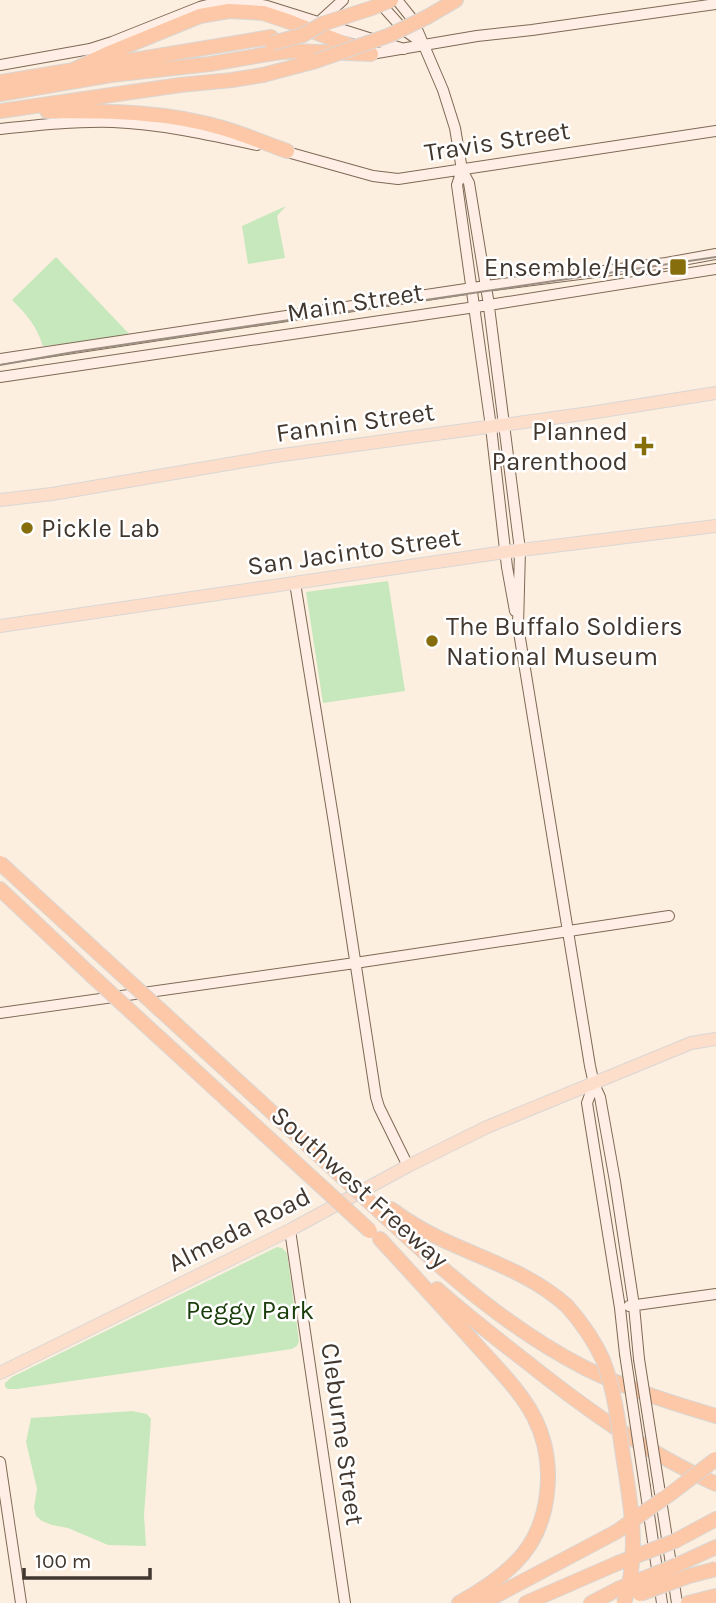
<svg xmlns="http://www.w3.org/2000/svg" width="716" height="1603" font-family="Karla,sans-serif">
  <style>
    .green { fill: #c6e8bc }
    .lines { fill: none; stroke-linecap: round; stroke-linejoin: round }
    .secondary-casing { stroke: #7e6954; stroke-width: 12 }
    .primary-casing { stroke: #d9d7d5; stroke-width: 14 }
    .highway-casing { stroke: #d9d7d5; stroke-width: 16 }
    .secondary { stroke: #feeee5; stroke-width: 10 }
    .primary { stroke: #fddeca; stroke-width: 12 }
    .highway { stroke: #fcc8a7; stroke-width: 14 }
    .tram { stroke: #9b8f83; stroke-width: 2 }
    .secondary-bridge-casing { stroke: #7e6954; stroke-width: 12; stroke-linecap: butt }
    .highway-bridge-casing { stroke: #d9d7d5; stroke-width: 16; stroke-linecap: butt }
    .secondary-bridge { stroke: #feeee5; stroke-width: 10 }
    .highway-bridge { stroke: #fcc8a7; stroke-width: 14 }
    .poi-dot { fill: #866e0d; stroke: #fff; stroke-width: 2.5 }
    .labels { text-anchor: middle; stroke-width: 5; stroke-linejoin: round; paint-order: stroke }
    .street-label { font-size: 26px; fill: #41372e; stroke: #fff }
    .poi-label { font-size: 26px; fill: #41372e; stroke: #fff; text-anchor: end }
    .park-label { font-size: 26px; fill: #193d09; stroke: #fff }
  </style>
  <rect width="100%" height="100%" fill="#fdefe0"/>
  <path class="green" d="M 286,206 L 277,216 L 285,258 L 248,264 L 242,226 Z
    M 56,257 L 133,338 L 43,346 C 36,325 27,315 12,300 Z
    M 388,581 L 405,691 L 323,703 L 306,592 Z
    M 277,1247 L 282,1248 L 287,1253 L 299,1341 L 297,1346 L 292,1349 L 17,1389 L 8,1389 L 5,1387 L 5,1383 L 12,1377 Z
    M 132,1411 L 147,1414 L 151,1419 L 144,1515 L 146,1546 L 108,1545 L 68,1528 L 52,1525 L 42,1521 L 36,1516 L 34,1507 L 37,1489 L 26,1442 L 31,1418 Z"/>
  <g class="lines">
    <g class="secondary-casing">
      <path id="secondary" d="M 377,0 L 404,30 L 421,42
        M 397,0 L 413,20 L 443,90 L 455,128 L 462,170 L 469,183 L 488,299 L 520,550 L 518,626 L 590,1066 L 594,1084 L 600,1097 L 615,1181 L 634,1306 L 639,1359
        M 319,22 L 343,0
        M 371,54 L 477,36 L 532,30 L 716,4
        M 0,65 L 90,49 L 112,42 L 200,7 C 223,0 244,1 267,6 L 404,49
        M 0,129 C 38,125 75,121 113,122 C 162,124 210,135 257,145
        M 280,150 L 373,176 L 398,179 L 716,131
        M 462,170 L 457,185 L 491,427 L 507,567 L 515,611
        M 0,359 L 486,286 L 666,263 L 716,254
        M 0,377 L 489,305 L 716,269
        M 295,583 L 334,823 L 376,1097 L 379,1107 L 408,1166
        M 0,1013 L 355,963 L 669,916
        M 594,1084 L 587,1103 L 620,1308 L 625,1354
        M 290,1230 L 345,1603
        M 629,1306 L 716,1294
        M 0,1462 L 21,1603
        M 645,1487 L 662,1603
        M 659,1487 L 677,1603"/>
    </g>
    <g class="primary-casing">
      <path id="primary" d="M 0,500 L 52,494 L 275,456 L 590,413 L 716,393
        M 0,626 L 505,552 L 716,526
        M 0,1373 L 290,1230 L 408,1166 L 487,1127 L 691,1043 L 716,1039"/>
    </g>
    <g class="highway-casing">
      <path id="highway" d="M 427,17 L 456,0
        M 75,69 L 107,54 L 200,16 L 229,11 L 263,13 L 290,22 L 363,51
        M 0,82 L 271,37
        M 0,94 L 111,75 L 210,64 L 274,53 L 293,51 L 371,54
        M 0,111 L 180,85 L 232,80 L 263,75 L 316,61
        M 47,111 C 107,111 168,111 226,129 C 246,135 267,144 287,151
        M 0,889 L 91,975
        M 300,1138 L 350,1184
        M 391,1209 C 407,1221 424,1231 443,1240 C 486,1260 532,1274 567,1306
        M 389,1220 C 448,1275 512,1331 585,1368 C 627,1389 672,1403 716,1416
        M 380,1239 C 414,1276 448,1313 481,1350 C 500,1371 521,1392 534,1417 C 557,1462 552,1527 515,1563 C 499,1579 479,1592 459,1603
        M 437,1289 C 466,1315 497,1339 528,1363 C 587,1410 647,1453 716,1484
        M 675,1541 L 716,1519
        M 677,1565 L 716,1547
        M 482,1603 L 616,1532
        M 526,1603 L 618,1563
        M 591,1603 L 618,1589
        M 688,1603 L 716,1596"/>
    </g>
    <use href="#secondary" class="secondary"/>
    <use href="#primary" class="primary"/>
    <use href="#highway" class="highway"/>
    <path class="tram" d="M 0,365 L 74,352 L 716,257"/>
    <g class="secondary-bridge-casing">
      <path id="secondary-bridge" d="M 625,1354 L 645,1487
        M 639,1359 L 659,1487"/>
    </g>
    <g class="highway-bridge-casing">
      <path id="highway-bridge" d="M 272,43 L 303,35 L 322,24 L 372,8 L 391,0
        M 316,61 L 390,35 L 427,17
        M 0,863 L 300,1138
        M 91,975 L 370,1231
        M 350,1184 L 389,1220
        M 567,1306 C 582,1323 594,1340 603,1360 C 614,1389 618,1419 622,1449 C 630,1500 641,1553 624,1603
        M 616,1532 L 673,1492 L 716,1459
        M 618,1563 L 675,1541
        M 618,1589 L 677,1565
        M 640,1594 L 689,1576 L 716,1569"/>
    </g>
    <use href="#secondary-bridge" class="secondary-bridge"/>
    <use href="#highway-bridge" class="highway-bridge"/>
  </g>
  <g class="poi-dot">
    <rect x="669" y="258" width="18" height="18" rx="3.5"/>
    <path d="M640.5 435.5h7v7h7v7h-7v7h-7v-7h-7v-7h7z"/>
    <circle cx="27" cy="528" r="7"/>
    <circle cx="432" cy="641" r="7"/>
  </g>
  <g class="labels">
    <g class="street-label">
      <text transform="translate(497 141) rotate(-9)" y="9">Travis Street</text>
      <text transform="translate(355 302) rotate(-9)" y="9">Main Street</text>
      <text transform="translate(355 422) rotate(-8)" y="9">Fannin Street</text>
      <text transform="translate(354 551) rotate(-8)" y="9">San Jacinto Street</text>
      <text transform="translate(360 1187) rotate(42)" y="9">Southwest Freeway</text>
      <text transform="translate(239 1229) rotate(-27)" y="9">Almeda Road</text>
      <text transform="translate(343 1434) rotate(82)" y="9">Cleburne Street</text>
    </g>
    <g class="poi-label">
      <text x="662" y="276">Ensemble/HCC</text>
      <text x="628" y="440">Planned<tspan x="628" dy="30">Parenthood</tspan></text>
      <text x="41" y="537" text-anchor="start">Pickle Lab</text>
      <text x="446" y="635" text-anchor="start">The Buffalo Soldiers<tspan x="446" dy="30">National Museum</tspan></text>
    </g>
    <g class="park-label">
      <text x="250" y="1319">Peggy Park</text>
    </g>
  </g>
  <path d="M24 1568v10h126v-10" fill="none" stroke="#41372e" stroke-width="3.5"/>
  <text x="35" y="1568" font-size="21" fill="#41372e" stroke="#ffffff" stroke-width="5" paint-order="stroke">100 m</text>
</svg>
